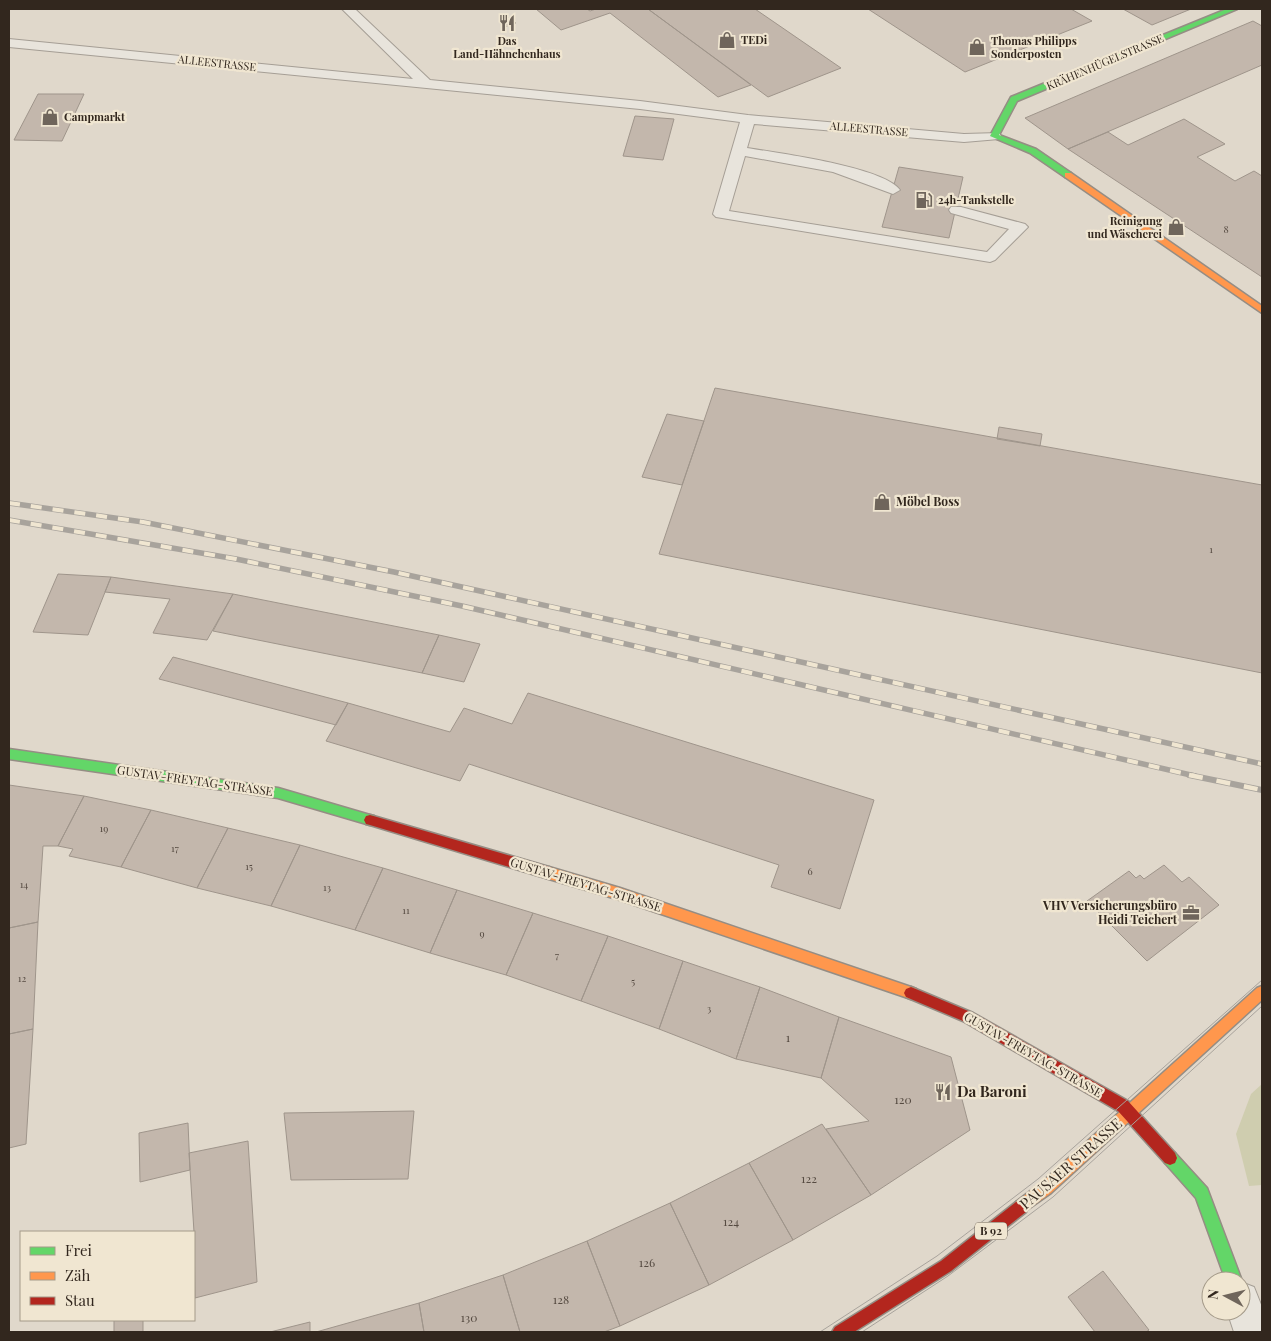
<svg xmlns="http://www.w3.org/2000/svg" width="1271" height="1341" font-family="'Playfair Display',serif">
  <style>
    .green { fill: #cfcdaf }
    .building { fill: #c3b7ac; stroke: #9f958b }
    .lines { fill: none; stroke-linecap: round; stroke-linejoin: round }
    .lane-casing { stroke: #a59e95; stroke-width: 2 }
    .street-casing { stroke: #a59e95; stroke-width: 2 }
    .fast-casing { stroke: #958d84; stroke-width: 3 }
    .slow-casing { stroke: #958d84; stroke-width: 3 }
    .jam-casing { stroke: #958d84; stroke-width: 3 }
    .lane { fill: #e8e4dc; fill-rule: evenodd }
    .street { fill: #e8e4dc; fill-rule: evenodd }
    .fast { fill: #63d668; fill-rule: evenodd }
    .slow { fill: #ff974d; fill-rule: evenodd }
    .jam { fill: #b3261e; fill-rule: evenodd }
    .tram { stroke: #a8a39c; stroke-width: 1 }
    .rail-far1-casing { stroke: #a8a39c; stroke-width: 5.5 }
    .rail-casing { stroke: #a8a39c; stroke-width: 6 }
    .rail-far1 { stroke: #f0e6d1; stroke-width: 4; stroke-dasharray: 11; stroke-linecap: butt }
    .rail { stroke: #f0e6d1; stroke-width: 4.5; stroke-dasharray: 14; stroke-linecap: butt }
    .labels { text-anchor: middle; stroke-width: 4.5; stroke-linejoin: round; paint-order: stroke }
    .number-label { font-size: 10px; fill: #564b42 }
    .far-poi-label { font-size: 11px; font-weight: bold; fill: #32271e; stroke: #f0e6d1; text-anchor: start }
    .far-street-label { font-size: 11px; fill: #32271e; stroke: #f0e6d1 }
    .shield { fill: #f0e6d1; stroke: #6b6054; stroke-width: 1 }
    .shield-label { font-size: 11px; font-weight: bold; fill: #32271e }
    .poi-label { font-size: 12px; font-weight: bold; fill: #32271e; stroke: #f0e6d1; text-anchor: start }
    .street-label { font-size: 12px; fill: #32271e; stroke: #f0e6d1 }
    .near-number-label { font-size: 12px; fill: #564b42 }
    .near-poi-label { font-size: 15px; font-weight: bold; fill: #32271e; stroke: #f0e6d1; text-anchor: start }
    .near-street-label { font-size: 15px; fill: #32271e; stroke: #f0e6d1 }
  </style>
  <rect width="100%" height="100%" fill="#e0d8cb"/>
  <path class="green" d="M 1262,1084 L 1262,1185 L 1249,1186 L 1236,1134 L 1251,1094 Z"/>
  <path class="building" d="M 536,9 L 587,9 L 590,11 L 596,9 L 648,9 L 751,85 L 718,97 L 610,13 L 561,30 Z
    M 648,9 L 755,9 L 841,68 L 768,97 Z
    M 868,9 L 1071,9 L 1092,21 L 965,72 Z
    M 1123,9 L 1191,9 L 1152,25 Z
    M 509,18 L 516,23 L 505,27 L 499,22 Z
    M 1253,21 L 1262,26 L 1262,65 L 1068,149 L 1025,118 Z
    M 38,94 L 84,94 L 62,141 L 14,140 Z
    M 635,116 L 674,119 L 663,160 L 623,156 Z
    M 1184,119 L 1225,144 L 1197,157 L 1235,181 L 1254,171 L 1262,176 L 1262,277 L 1068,149 L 1108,132 L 1128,145 Z
    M 899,167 L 963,177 L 949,238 L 882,227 Z
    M 715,388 L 1262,485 L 1262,673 L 659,554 Z
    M 667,414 L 704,421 L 682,485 L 642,477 Z
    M 999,427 L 1042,434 L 1040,446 L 997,439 Z
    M 58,574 L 111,577 L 88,635 L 33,632 Z
    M 111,577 L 233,594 L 207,640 L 153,633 L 170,599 L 105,592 Z
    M 233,594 L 439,635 L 422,673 L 213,631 Z
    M 439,635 L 480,644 L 464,682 L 422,673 Z
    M 173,657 L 348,703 L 336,725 L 159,679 Z
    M 528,693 L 874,800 L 840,909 L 771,887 L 779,865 L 469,764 L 460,781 L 326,741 L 348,703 L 450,732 L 464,708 L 512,724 Z
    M 9,785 L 84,796 L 58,846 L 43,846 L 38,922 L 9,928 Z
    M 84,796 L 151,810 L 121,867 L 69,856 L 73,849 L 58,846 Z
    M 151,810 L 228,828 L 197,888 L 121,867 Z
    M 228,828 L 300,845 L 271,906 L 197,888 Z
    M 300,845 L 383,868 L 355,930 L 271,906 Z
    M 1164,865 L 1182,882 L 1189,877 L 1219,905 L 1147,961 L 1087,901 L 1129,871 L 1136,878 L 1140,875 L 1144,879 Z
    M 383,868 L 457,890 L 430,953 L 355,930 Z
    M 457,890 L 533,913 L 506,975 L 430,953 Z
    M 533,913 L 608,936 L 581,1001 L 506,975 Z
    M 38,922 L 33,1029 L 9,1034 L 9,928 Z
    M 608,936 L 683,961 L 659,1029 L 581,1001 Z
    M 683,961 L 760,987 L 736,1059 L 659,1029 Z
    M 760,987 L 839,1017 L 821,1078 L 736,1059 Z
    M 839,1017 L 951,1057 L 970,1130 L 871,1195 L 826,1129 L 869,1121 L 821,1078 Z
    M 33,1029 L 26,1144 L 9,1148 L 9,1034 Z
    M 414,1111 L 408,1179 L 291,1180 L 284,1113 Z
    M 188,1123 L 190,1170 L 140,1182 L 139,1133 Z
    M 822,1124 L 871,1195 L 793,1240 L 749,1163 Z
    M 248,1141 L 257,1282 L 195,1298 L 194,1232 L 189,1153 Z
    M 749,1163 L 793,1240 L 709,1285 L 670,1203 Z
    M 670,1203 L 709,1285 L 620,1326 L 587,1241 Z
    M 587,1241 L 620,1326 L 604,1332 L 520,1332 L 503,1275 Z
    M 1103,1271 L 1149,1330 L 1146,1332 L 1095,1332 L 1068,1297 Z
    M 503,1275 L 520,1332 L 424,1332 L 419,1303 Z
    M 419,1303 L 424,1332 L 316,1332 Z
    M 114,1320 L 143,1320 L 143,1332 L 114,1332 Z
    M 310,1322 L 310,1332 L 270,1332 Z"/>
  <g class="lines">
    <g class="lane-casing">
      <path id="lane" d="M 342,9 L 355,9 L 430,80 L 640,101 L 748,115 L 964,134 L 999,133 L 1001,136 L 999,139 L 964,142 L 754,124 L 747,148 C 777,153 884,167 900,190 L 893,194 L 833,172 L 745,156 L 729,211 L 987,252 L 1009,229 L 951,213 L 949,210 L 951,207 L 961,207 L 1025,224 L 1028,227 L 995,260 L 990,262 L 716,217 L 713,214 L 740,122 L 640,109 L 9,47 L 9,39 L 413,79 Z"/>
    </g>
    <g class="street-casing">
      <path id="street" d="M 1241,1282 L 1254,1287 L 1262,1307 L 1262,1332 L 1234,1332 L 1227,1311 L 1241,1311 Z"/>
    </g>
    <g class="fast-casing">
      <path id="fast" d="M 1227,9 L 1237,9 L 1017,101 L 999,135 L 1036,149 L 1071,173 L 1071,177 L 1065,177 L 1030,153 L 990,136 L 1011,97 Z
        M 9,749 L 278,788 L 370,815 L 374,816 L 376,820 L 374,824 L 370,825 L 278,798 L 9,759 Z
        M 1170,1151 L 1175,1153 L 1207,1188 L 1242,1281 L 1241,1282 L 1226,1281 L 1196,1198 L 1165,1163 L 1163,1158 L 1165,1153 Z"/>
    </g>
    <g class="slow-casing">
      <path id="slow" d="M 1065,173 L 1071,173 L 1262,306 L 1262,313 L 1065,177 Z
        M 549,867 L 620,888 L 911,987 L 916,989 L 918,993 L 916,997 L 911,999 L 620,900 L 549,879 L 545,877 L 543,873 L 545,869 Z
        M 1262,986 L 1262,1000 L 1051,1193 L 1021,1214 L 1016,1212 L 1014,1207 L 1016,1202 L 1041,1183 L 1257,988 Z"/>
    </g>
    <g class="jam-casing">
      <path id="jam" d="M 370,815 L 549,867 L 553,869 L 555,873 L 553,877 L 549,879 L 370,825 L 366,824 L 364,820 L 366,816 Z
        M 911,987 L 973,1013 L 1128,1101 L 1175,1153 L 1177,1158 L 1175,1163 L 1170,1165 L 1165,1163 L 1118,1111 L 963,1021 L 906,997 L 904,993 L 906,989 Z
        M 1021,1200 L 1026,1202 L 1028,1207 L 1026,1212 L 951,1271 L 854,1332 L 832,1332 L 835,1327 L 941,1261 L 1016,1202 Z"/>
    </g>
    <use href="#lane" class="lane"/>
    <use href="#street" class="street"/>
    <use href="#fast" class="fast"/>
    <use href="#slow" class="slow"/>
    <use href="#jam" class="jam"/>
    <path class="tram" d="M 820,1332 L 937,1256 L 1038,1179 L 1262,980
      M 862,1332 L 948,1276 L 1053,1197 L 1262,1006"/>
    <g class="rail-far1-casing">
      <path id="rail-far1" d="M 9,503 L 143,522 L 394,572 L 1262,764
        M 9,520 L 236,559 L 462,606 L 1195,776"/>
    </g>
    <g class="rail-casing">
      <path id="rail" d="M 1189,775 L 1262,790"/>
    </g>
    <use href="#rail-far1" class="rail-far1"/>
    <use href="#rail" class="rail"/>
  </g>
  <defs>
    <g id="restaurant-bare" transform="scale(1.35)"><path d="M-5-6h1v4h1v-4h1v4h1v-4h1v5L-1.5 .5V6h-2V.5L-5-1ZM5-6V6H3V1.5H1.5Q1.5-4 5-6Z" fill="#6f655b" stroke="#f0e6d1" stroke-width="2.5" paint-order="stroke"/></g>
    <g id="shop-bare" transform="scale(1.35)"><path d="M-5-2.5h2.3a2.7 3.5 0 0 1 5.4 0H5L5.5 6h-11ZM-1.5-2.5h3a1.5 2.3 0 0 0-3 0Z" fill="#6f655b" stroke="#f0e6d1" stroke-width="2.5" paint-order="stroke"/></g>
    <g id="fuel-bare" transform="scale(1.35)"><path d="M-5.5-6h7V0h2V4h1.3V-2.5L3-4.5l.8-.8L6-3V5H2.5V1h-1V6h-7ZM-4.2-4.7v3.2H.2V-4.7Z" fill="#6f655b" stroke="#f0e6d1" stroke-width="2.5" paint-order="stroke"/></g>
    <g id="office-bare" transform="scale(1.35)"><path d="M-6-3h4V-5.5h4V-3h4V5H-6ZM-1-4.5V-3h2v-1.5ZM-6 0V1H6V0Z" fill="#6f655b" stroke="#f0e6d1" stroke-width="2.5" paint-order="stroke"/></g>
  </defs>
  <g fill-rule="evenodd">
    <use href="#restaurant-bare" x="507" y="23"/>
    <use href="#shop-bare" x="727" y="40"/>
    <use href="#shop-bare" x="977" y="47"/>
    <use href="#shop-bare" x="50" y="117"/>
    <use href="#fuel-bare" x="924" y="200"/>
    <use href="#shop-bare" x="1176" y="227"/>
    <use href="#shop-bare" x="882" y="502"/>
    <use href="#office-bare" x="1191" y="913"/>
    <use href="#restaurant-bare" x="943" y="1092"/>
  </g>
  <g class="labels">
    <g class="number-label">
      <text x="1226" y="233">8</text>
      <text x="1211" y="553">1</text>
      <text x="104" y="832">19</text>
      <text x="175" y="852">17</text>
      <text x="249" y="870">15</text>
      <text x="810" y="875">6</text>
      <text x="24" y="888">14</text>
      <text x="327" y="891">13</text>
      <text x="406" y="914">11</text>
      <text x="482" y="937">9</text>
      <text x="557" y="959">7</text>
      <text x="22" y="982">12</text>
      <text x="633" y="985">5</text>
      <text x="709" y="1012">3</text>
    </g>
    <g class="far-poi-label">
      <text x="741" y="44">TEDi</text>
      <text x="507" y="45" text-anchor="middle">Das<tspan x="507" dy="13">Land-Hähnchenhaus</tspan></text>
      <text x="991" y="45">Thomas Philipps<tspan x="991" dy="13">Sonderposten</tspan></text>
      <text x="64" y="121">Campmarkt</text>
      <text x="938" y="204">24h-Tankstelle</text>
      <text x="1162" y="225" text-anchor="end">Reinigung<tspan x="1162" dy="13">und Wäscherei</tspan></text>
    </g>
    <g class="far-street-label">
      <text transform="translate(1105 62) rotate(-23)" y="4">KRÄHENHÜGELSTRASSE</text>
      <text transform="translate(217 63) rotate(6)" y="4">ALLEESTRASSE</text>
      <text transform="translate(869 129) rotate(5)" y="4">ALLEESTRASSE</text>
    </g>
    <rect class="shield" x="975" y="1222.5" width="32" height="17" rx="4"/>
    <g class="shield-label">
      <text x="991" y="1235">B 92</text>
    </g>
    <g class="poi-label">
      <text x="896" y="506">Möbel Boss</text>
      <text x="1177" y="910" text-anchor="end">VHV Versicherungsbüro<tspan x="1177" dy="14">Heidi Teichert</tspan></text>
    </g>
    <g class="street-label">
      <text transform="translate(195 781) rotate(8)" y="4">GUSTAV-FREYTAG-STRASSE</text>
      <text transform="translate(586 885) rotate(17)" y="4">GUSTAV-FREYTAG-STRASSE</text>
      <text transform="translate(1033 1055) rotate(30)" y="4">GUSTAV-FREYTAG-STRASSE</text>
    </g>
    <g class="near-number-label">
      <text x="788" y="1042">1</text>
      <text x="903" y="1104">120</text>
      <text x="809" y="1183">122</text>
      <text x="731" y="1226">124</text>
      <text x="647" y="1267">126</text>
      <text x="561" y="1304">128</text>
      <text x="469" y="1322">130</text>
    </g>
    <g class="near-poi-label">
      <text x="957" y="1097">Da Baroni</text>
    </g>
    <g class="near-street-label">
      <text transform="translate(1071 1164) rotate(-41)" y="5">PAUSAER STRASSE</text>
    </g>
  </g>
  <rect width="1271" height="1341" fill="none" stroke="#32271e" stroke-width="20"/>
  <rect x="20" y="1231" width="175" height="90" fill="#f0e6d1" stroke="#a49a89"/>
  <rect x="30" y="1247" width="25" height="8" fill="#63d668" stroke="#a49a89"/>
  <text x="65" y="1256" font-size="15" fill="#32271e">Frei</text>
  <rect x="30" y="1272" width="25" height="8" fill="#ff974d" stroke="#a49a89"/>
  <text x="65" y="1281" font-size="15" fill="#32271e">Zäh</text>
  <rect x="30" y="1297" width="25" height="8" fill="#b3261e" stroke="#a49a89"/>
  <text x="65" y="1306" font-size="15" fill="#32271e">Stau</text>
  <g transform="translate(1226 1296) rotate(277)"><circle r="24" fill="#f0e6d1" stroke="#a49a89"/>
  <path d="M0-4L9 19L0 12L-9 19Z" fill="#6f655b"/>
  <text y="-8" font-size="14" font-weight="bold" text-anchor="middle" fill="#32271e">N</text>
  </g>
</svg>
